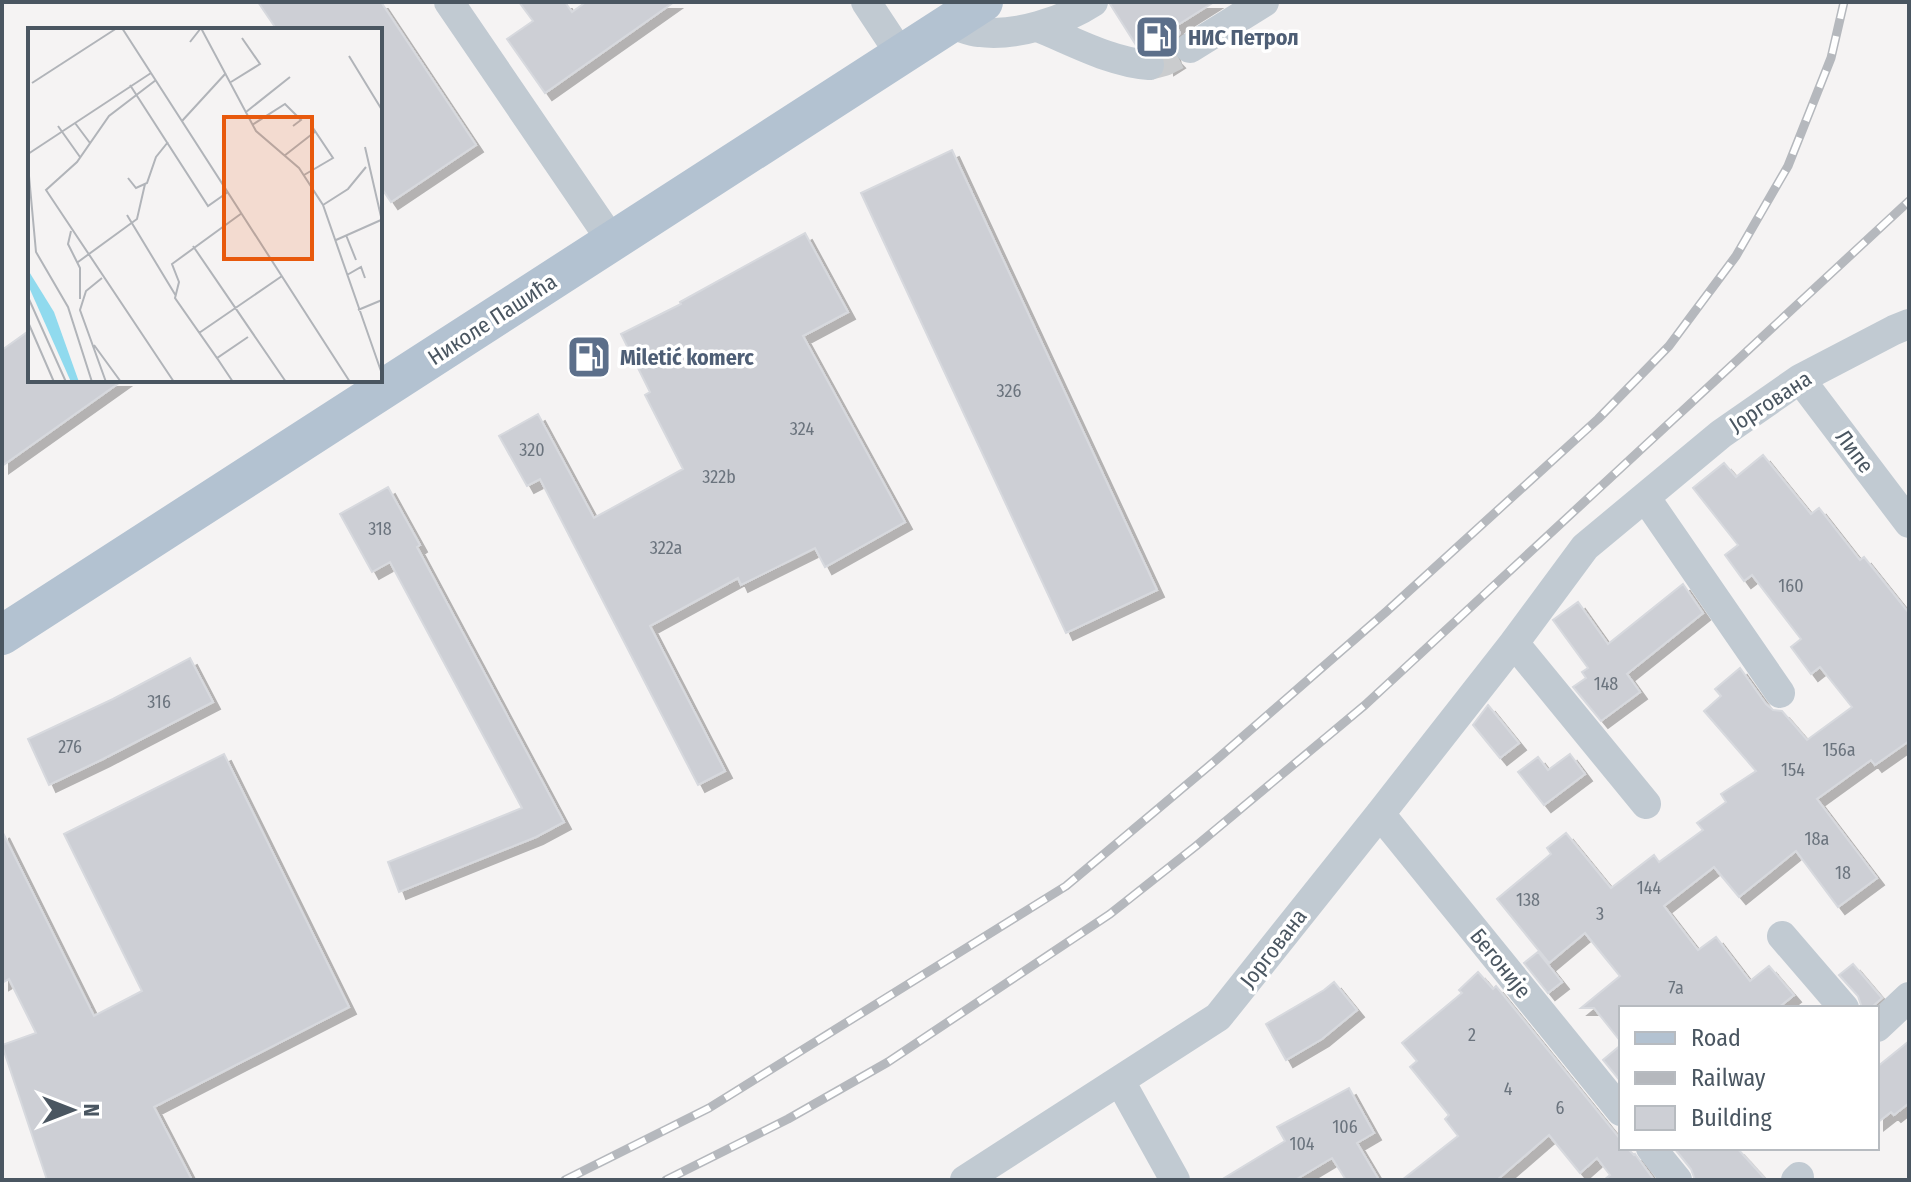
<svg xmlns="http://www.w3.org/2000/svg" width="1911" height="1182" font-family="'Fira Sans Condensed',sans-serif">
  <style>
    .building { fill: #cdcfd5; stroke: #d7d9de; stroke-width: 2; filter: url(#shadow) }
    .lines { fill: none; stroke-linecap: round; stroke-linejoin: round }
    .minor-tunnel { stroke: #caccce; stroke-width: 30; stroke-dasharray: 30 15; stroke-linecap: butt }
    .minor { stroke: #c1cad2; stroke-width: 30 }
    .major { stroke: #b3c2d1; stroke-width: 40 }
    .rail-casing { stroke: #b5b8bd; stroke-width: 9 }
    .rail { stroke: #fff; stroke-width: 6; stroke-dasharray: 18; stroke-linecap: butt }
    .labels { text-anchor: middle; stroke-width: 7; stroke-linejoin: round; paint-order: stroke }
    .number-label { font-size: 18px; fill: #6b747e }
    .service-label { font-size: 22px; font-weight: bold; fill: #4e5e75; stroke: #fff; text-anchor: start }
    .street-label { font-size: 22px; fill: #4a5661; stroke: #fff }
    .inset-road { fill: none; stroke: #b1b4b9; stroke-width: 2 }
    .view { fill: #e8590c; fill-opacity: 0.15; stroke: #e8590c; stroke-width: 4 }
    .inset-edge { fill: none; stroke: #4a5661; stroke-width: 4 }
  </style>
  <defs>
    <filter id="shadow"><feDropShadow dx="7" dy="7" stdDeviation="0" flood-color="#0004"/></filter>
  </defs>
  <rect width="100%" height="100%" fill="#f5f3f3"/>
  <path class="building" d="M 258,2 L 381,2 L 476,145 L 391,202 L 380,186 L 380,30 L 277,30 Z
    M 519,2 L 565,2 L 572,12 L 586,2 L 674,2 L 545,93 L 507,39 L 533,21 Z
    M 1111,2 L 1214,2 L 1176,26 L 1180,33 L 1174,40 L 1172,49 L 1174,57 L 1178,61 L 1167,68 L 1166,59 L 1161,51 L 1151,47 L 1136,45 L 1110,4 Z
    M 952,150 L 1157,590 L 1066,633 L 861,193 Z
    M 805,233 L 848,312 L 803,336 L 905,522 L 825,567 L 815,548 L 741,585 L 738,578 L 650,626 L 725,771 L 698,785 L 540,479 L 527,486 L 499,436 L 538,414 L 594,518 L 683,469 L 645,395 L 650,392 L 621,334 L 681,304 L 680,302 Z
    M 30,330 L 30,380 L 123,380 L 2,466 L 2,350 Z
    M 1763,455 L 1811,514 L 1819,508 L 1860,560 L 1864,557 L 1909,613 L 1909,741 L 1875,765 L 1871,760 L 1817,799 L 1877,878 L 1838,907 L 1796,851 L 1739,897 L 1714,867 L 1664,906 L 1698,950 L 1716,937 L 1750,981 L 1769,966 L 1794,995 L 1778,1008 L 1621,1008 L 1621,1042 L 1594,1008 L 1581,1008 L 1620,976 L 1585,933 L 1549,963 L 1497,899 L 1551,854 L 1547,848 L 1566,833 L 1611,888 L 1654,855 L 1659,862 L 1703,830 L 1697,823 L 1726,802 L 1721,794 L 1756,771 L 1704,711 L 1721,696 L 1715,689 L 1740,668 L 1766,704 L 1773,710 L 1782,711 L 1807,740 L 1852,707 L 1820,667 L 1811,674 L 1791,647 L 1801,639 L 1752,575 L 1744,581 L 1725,555 L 1738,545 L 1693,488 L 1724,463 L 1736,477 Z
    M 388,487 L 420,545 L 417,547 L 564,822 L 536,837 L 399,892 L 388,862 L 522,808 L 390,562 L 372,572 L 340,514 Z
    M 1683,584 L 1703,613 L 1627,674 L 1640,692 L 1601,721 L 1573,687 L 1586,678 L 1582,672 L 1588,668 L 1553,620 L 1578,602 L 1608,644 Z
    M 190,658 L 213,702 L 103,759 L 49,785 L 28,739 L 113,699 Z
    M 1488,705 L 1519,743 L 1500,758 L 1473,725 Z
    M 224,754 L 349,1007 L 154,1107 L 192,1180 L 47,1180 L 2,1045 L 36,1033 L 9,979 L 2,983 L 2,831 L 94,1016 L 142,991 L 64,834 Z
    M 1570,754 L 1585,774 L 1544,805 L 1518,772 L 1538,757 L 1548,770 Z
    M 1538,952 L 1562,982 L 1548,993 L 1524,963 Z
    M 1853,964 L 1882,998 L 1871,1008 L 1862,1008 L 1858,996 L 1839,975 Z
    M 1478,972 L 1493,989 L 1496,986 L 1621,1140 L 1621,1148 L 1627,1148 L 1634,1155 L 1635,1154 L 1654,1180 L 1604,1180 L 1610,1175 L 1597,1158 L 1580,1173 L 1549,1135 L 1497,1180 L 1402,1180 L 1458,1136 L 1445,1119 L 1449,1115 L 1410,1067 L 1417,1061 L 1402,1043 L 1462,993 L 1459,990 Z
    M 1334,982 L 1357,1010 L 1322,1039 L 1286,1060 L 1266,1024 L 1324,990 Z
    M 1909,1041 L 1909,1103 L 1894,1115 L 1891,1112 L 1877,1123 L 1877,1067 Z
    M 1621,1045 L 1621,1082 L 1603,1060 Z
    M 1349,1088 L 1374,1133 L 1357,1143 L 1379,1180 L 1346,1180 L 1332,1158 L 1295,1180 L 1221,1180 L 1285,1141 L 1277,1127 Z
    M 1674,1148 L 1737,1148 L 1766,1180 L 1695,1180 L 1691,1169 Z"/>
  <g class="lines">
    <path class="minor-tunnel" d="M 1149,65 L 1164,61 L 1190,48"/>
    <path class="minor" d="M 449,2 L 612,241
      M 866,2 L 901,55
      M 949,24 C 959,26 969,31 979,32 C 1015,37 1064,21 1093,2
      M 1038,27 C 1073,41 1110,62 1149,65
      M 1190,48 L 1264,2
      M 1800,379 L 1909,523
      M 1645,497 L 1780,693
      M 1514,643 L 1646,804
      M 1380,814 L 1621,1111
      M 1782,936 L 1844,1008
      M 1877,1027 L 1909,997
      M 1120,1081 L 1175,1180
      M 1651,1148 L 1677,1180
      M 965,1180 L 1218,1017 L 1380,814 L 1514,643 L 1585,547 L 1721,434 L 1800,379 L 1894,330 L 1909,324
      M 1796,1180 L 1799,1177"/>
    <path class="major" d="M 2,635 L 983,2"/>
    <g class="rail-casing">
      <path id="rail" d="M 565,1180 L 709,1108 L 1066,886 L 1216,760 L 1387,611 L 1598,419 L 1669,346 L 1736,256 L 1788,166 L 1831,58 L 1844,2
        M 666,1180 L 788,1119 L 888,1062 L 1110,914 L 1196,846 L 1365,705 L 1909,201"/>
    </g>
    <use href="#rail" class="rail"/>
  </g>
  <defs>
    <g id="fuel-square" transform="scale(2.3)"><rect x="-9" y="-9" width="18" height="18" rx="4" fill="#5c6f8a" stroke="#fff"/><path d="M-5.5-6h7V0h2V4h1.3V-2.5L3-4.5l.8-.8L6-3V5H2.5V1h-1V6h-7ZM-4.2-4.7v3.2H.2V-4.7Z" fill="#fff"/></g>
  </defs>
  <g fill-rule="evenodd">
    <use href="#fuel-square" x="1157" y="37"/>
    <use href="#fuel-square" x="589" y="357"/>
  </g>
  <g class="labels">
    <g class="number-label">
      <text x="1009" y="397">326</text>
      <text x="802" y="435">324</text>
      <text x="532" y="456">320</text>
      <text x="719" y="483">322b</text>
      <text x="380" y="535">318</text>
      <text x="666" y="554">322a</text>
      <text x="1791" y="592">160</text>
      <text x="1606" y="690">148</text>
      <text x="159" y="708">316</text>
      <text x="70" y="753">276</text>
      <text x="1839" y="756">156a</text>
      <text x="1793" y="776">154</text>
      <text x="1817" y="845">18a</text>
      <text x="1843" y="879">18</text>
      <text x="1649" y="894">144</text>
      <text x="1528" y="906">138</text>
      <text x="1600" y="920">3</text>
      <text x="1676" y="994">7a</text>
      <text x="1472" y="1041">2</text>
      <text x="1508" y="1095">4</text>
      <text x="1560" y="1114">6</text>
      <text x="1345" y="1133">106</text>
      <text x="1302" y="1150">104</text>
    </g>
    <g class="service-label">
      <text x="1188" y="45">НИС Петрол</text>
      <text x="620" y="365">Miletić komerc</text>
    </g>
    <g class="street-label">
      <text transform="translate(492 319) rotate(-33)" y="8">Николе Пашића</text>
      <text transform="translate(1770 401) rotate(-33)" y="8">Јоргована</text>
      <text transform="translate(1855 451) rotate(53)" y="8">Липе</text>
      <text transform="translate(1273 948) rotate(-52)" y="8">Јоргована</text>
      <text transform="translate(1501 963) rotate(51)" y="8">Бегоније</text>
    </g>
  </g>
  <g transform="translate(28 28)">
    <rect width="354" height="354" fill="#f5f3f3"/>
    <path d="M 0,242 L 26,284 L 51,354 L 43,354 L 0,257 Z" fill="#90daee"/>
    <path class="inset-road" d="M 94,0 L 322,354M 162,14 L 173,0 L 228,103 L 271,140 L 295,177 L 354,346M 321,28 L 354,82M 128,52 L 81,88 L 49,134 L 18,162 L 146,354M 203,54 L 232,36 L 214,10M 4,55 L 89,0M 102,57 L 180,178 L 200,164M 218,84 L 262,49M 154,93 L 198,45M 47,95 L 62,115M 224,97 L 257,76 L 273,92 L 265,98M 30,98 L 52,129M 337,119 L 354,193M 0,126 L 123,45M 256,128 L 288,103M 0,137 L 8,224 L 40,279 L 64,354M 276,147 L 305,130 L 283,97M 100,150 L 108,160 L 119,155 L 128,129 L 140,114M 295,177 L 320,161 L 338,139M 214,185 L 144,236 L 151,254 L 147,270 L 189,330 L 220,309M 99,187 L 148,268M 43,203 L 40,216 L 52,240 L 52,271M 318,207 L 328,232M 308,212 L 353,192M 165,218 L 258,354M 50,234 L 109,191 L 117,156M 319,247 L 333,239 L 337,250M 74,250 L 58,263 L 52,282 L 78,354M 0,269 L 38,354M 330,282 L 354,272M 0,294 L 26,354M 171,305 L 254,248M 66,317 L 93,354M 189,330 L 205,354"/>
    <path class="view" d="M 196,89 L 284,89 L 284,231 L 196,231 Z"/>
    <rect width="354" height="354" class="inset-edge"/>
  </g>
  <rect width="1911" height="1182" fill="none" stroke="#4a5661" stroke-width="8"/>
  <rect x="1619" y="1006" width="260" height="144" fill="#ffffff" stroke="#b7bbc0" stroke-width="2"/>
  <rect x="1635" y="1032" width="40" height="12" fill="#b3c2d1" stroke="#b7bbc0" stroke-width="2"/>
  <text x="1691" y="1046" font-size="24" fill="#4a5661">Road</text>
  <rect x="1635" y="1072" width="40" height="12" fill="#b5b8bd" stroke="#b7bbc0" stroke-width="2"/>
  <text x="1691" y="1086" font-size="24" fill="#4a5661">Railway</text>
  <rect x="1635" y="1106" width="40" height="24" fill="#cdcfd5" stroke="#b7bbc0" stroke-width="2"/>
  <text x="1691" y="1126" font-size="24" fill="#4a5661">Building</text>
  <g transform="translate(72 1110) rotate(90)" stroke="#ffffff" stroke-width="6" paint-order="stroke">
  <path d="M0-6L14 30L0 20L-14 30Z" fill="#4a5661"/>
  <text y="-12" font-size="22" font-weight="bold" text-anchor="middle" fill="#4a5661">N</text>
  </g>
</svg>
